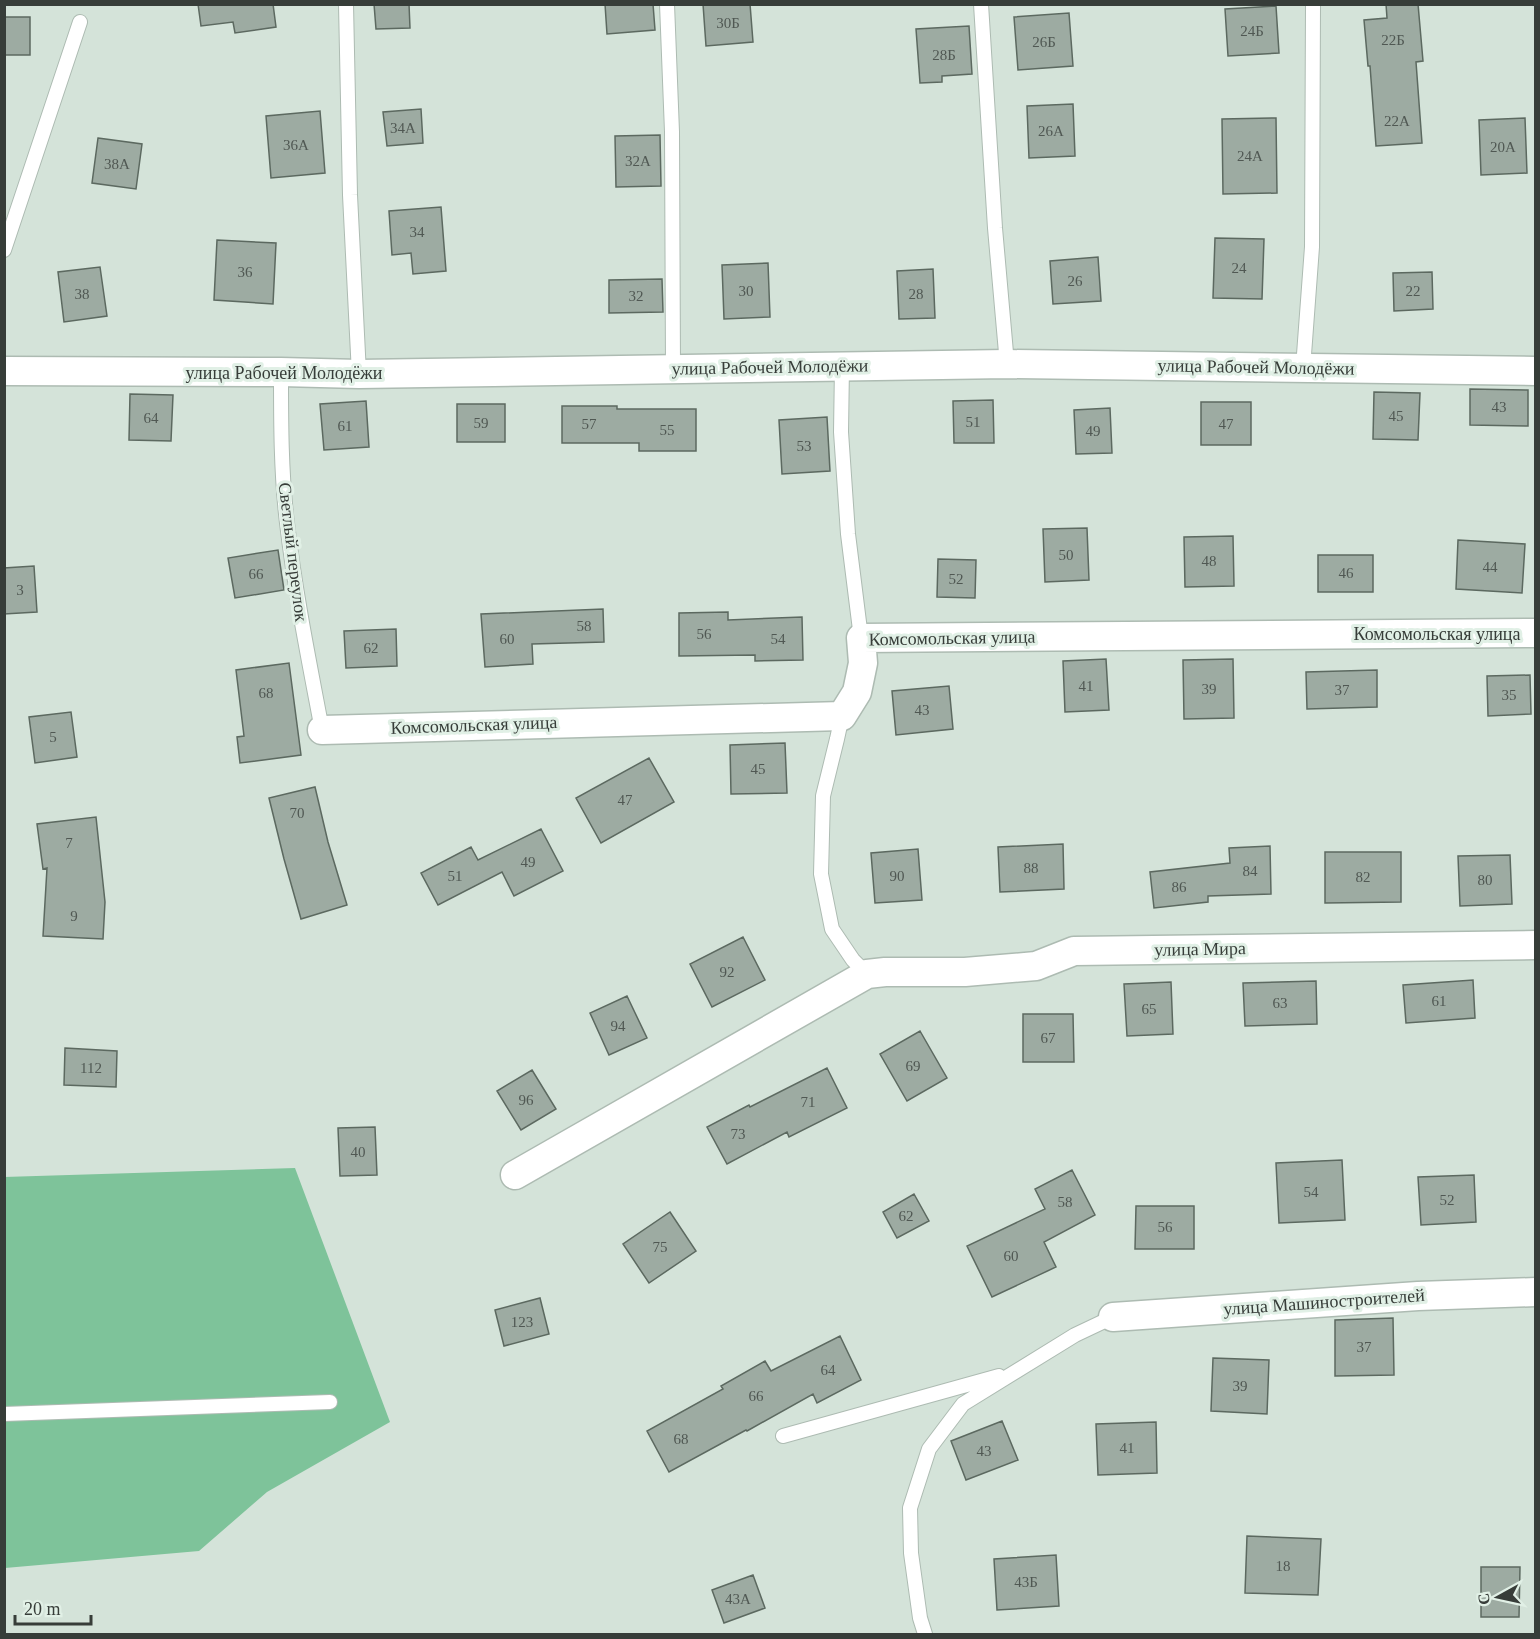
<svg xmlns="http://www.w3.org/2000/svg" width="1540" height="1639" font-family="Georgia,serif">
  <style>
    .green { fill: #7ec39a }
    .building { fill: #9daba2; stroke: #5c6960; stroke-width: 1.5 }
    .lines { fill: none; stroke-linecap: round; stroke-linejoin: round }
    .lane-casing { stroke: #adbbb2; stroke-width: 16 }
    .street-casing { stroke: #adbbb2; stroke-width: 31 }
    .lane { stroke: #fff; stroke-width: 14 }
    .street { stroke: #fff; stroke-width: 28 }
    .labels { text-anchor: middle; stroke-width: 6; stroke-linejoin: round; paint-order: stroke }
    .number-label { font-size: 15px; fill: #505853 }
    .street-label { font-size: 18px; fill: #373d39; stroke: #e1f0e6 }
  </style>
  <rect width="100%" height="100%" fill="#d4e3d9"/>
  <path class="green" d="M 295,1168 L 390,1422 L 267,1492 L 199,1551 L 5,1568 L 4,1177 Z"/>
  <path class="building" d="M 198,4 L 273,4 L 276,27 L 235,33 L 233,22 L 201,26 Z
    M 374,4 L 409,4 L 410,28 L 376,29 Z
    M 605,4 L 653,4 L 655,30 L 607,34 Z
    M 703,4 L 750,4 L 753,42 L 706,46 Z
    M 1386,4 L 1418,4 L 1423,61 L 1416,62 L 1422,143 L 1376,146 L 1370,66 L 1368,66 L 1364,20 L 1387,18 Z
    M 1276,6 L 1279,53 L 1228,56 L 1225,9 Z
    M 1069,13 L 1073,66 L 1018,70 L 1014,17 Z
    M 4,17 L 30,17 L 30,55 L 4,55 Z
    M 969,26 L 972,74 L 942,76 L 942,82 L 920,83 L 916,29 Z
    M 1073,104 L 1075,156 L 1029,158 L 1027,106 Z
    M 421,109 L 423,143 L 387,146 L 383,112 Z
    M 320,111 L 325,173 L 271,178 L 266,116 Z
    M 1276,118 L 1277,193 L 1223,194 L 1222,119 Z
    M 1525,118 L 1527,173 L 1481,175 L 1479,120 Z
    M 660,135 L 661,186 L 616,187 L 615,136 Z
    M 98,138 L 142,144 L 136,189 L 92,183 Z
    M 441,207 L 446,271 L 413,274 L 411,253 L 392,255 L 389,211 Z
    M 1215,238 L 1264,239 L 1262,299 L 1213,298 Z
    M 217,240 L 276,243 L 273,304 L 214,300 Z
    M 1098,257 L 1101,301 L 1053,304 L 1050,261 Z
    M 768,263 L 770,317 L 724,319 L 722,265 Z
    M 100,267 L 107,316 L 64,322 L 58,272 Z
    M 933,269 L 935,318 L 899,319 L 897,271 Z
    M 1432,272 L 1433,309 L 1394,311 L 1393,273 Z
    M 662,279 L 663,312 L 609,313 L 609,280 Z
    M 1470,389 L 1528,390 L 1528,426 L 1470,425 Z
    M 1374,392 L 1420,393 L 1418,440 L 1373,439 Z
    M 130,394 L 173,395 L 171,441 L 129,440 Z
    M 993,400 L 994,443 L 954,443 L 953,401 Z
    M 366,401 L 369,447 L 324,450 L 320,404 Z
    M 1201,402 L 1251,402 L 1251,445 L 1201,445 Z
    M 457,404 L 505,404 L 505,442 L 457,442 Z
    M 562,406 L 617,406 L 617,409 L 696,409 L 696,451 L 639,451 L 639,443 L 562,443 Z
    M 1110,408 L 1112,453 L 1076,454 L 1074,410 Z
    M 827,417 L 830,471 L 782,474 L 779,420 Z
    M 1087,528 L 1089,580 L 1045,582 L 1043,529 Z
    M 1233,536 L 1234,586 L 1185,587 L 1184,537 Z
    M 1458,540 L 1525,544 L 1522,593 L 1456,589 Z
    M 278,550 L 284,590 L 235,598 L 228,558 Z
    M 1318,555 L 1373,555 L 1373,592 L 1318,592 Z
    M 938,559 L 976,560 L 975,598 L 937,597 Z
    M 34,566 L 37,612 L 4,614 L 4,568 Z
    M 603,609 L 604,642 L 532,644 L 533,664 L 485,667 L 481,614 Z
    M 728,612 L 728,620 L 802,617 L 803,660 L 755,661 L 755,655 L 679,656 L 679,613 Z
    M 396,629 L 397,666 L 346,668 L 344,631 Z
    M 1106,659 L 1109,710 L 1065,712 L 1063,661 Z
    M 1233,659 L 1234,718 L 1184,719 L 1183,660 Z
    M 289,663 L 301,755 L 240,763 L 237,737 L 244,736 L 236,670 Z
    M 1377,670 L 1377,707 L 1307,709 L 1306,672 Z
    M 1530,675 L 1531,714 L 1488,716 L 1487,676 Z
    M 949,686 L 953,729 L 896,735 L 892,691 Z
    M 71,712 L 77,757 L 35,763 L 29,717 Z
    M 785,743 L 787,793 L 731,794 L 730,745 Z
    M 649,758 L 674,802 L 601,843 L 576,798 Z
    M 315,787 L 328,842 L 347,905 L 301,919 L 284,859 L 269,798 Z
    M 96,817 L 105,902 L 103,939 L 43,936 L 47,868 L 43,869 L 37,824 Z
    M 541,829 L 563,871 L 514,896 L 502,872 L 438,905 L 421,873 L 471,847 L 478,860 Z
    M 1063,844 L 1064,889 L 1000,892 L 998,847 Z
    M 1270,846 L 1271,894 L 1208,896 L 1208,902 L 1154,908 L 1150,872 L 1230,863 L 1229,848 Z
    M 918,849 L 922,900 L 875,903 L 871,853 Z
    M 1325,852 L 1401,852 L 1401,902 L 1325,903 Z
    M 1510,855 L 1512,904 L 1460,906 L 1458,856 Z
    M 743,937 L 765,980 L 712,1007 L 690,964 Z
    M 1473,980 L 1475,1018 L 1406,1023 L 1403,985 Z
    M 1316,981 L 1317,1024 L 1245,1026 L 1243,983 Z
    M 1171,982 L 1173,1034 L 1127,1036 L 1124,984 Z
    M 627,996 L 647,1038 L 609,1055 L 590,1013 Z
    M 1023,1014 L 1073,1014 L 1074,1062 L 1023,1062 Z
    M 920,1031 L 947,1078 L 907,1101 L 880,1054 Z
    M 65,1048 L 117,1051 L 116,1087 L 64,1085 Z
    M 827,1068 L 847,1108 L 789,1137 L 787,1132 L 727,1164 L 707,1127 L 749,1105 L 750,1107 Z
    M 532,1070 L 556,1109 L 521,1130 L 497,1091 Z
    M 375,1127 L 377,1175 L 340,1176 L 338,1128 Z
    M 1342,1160 L 1345,1220 L 1279,1223 L 1276,1163 Z
    M 1072,1170 L 1095,1215 L 1044,1242 L 1056,1267 L 992,1297 L 967,1246 L 1045,1209 L 1035,1189 Z
    M 1474,1175 L 1476,1222 L 1421,1225 L 1418,1177 Z
    M 914,1194 L 929,1221 L 897,1238 L 883,1212 Z
    M 1136,1206 L 1194,1206 L 1194,1249 L 1135,1249 Z
    M 670,1212 L 696,1251 L 649,1283 L 623,1244 Z
    M 540,1298 L 549,1334 L 504,1346 L 495,1310 Z
    M 1393,1318 L 1394,1375 L 1335,1376 L 1335,1320 Z
    M 840,1336 L 861,1380 L 817,1403 L 813,1394 L 747,1431 L 746,1430 L 669,1472 L 647,1431 L 723,1389 L 721,1386 L 765,1361 L 771,1371 Z
    M 1213,1358 L 1269,1360 L 1267,1414 L 1211,1411 Z
    M 1002,1421 L 1018,1460 L 966,1480 L 951,1441 Z
    M 1156,1422 L 1157,1473 L 1098,1475 L 1096,1424 Z
    M 1247,1536 L 1321,1539 L 1318,1595 L 1245,1593 Z
    M 1056,1555 L 1059,1606 L 997,1610 L 994,1559 Z
    M 1481,1567 L 1520,1567 L 1519,1617 L 1481,1617 Z
    M 753,1575 L 765,1608 L 724,1623 L 712,1590 Z"/>
  <g class="lines">
    <g class="lane-casing">
      <path id="lane" d="M 346,4 L 350,195 L 359,374
        M 667,4 L 672,132 L 673,369
        M 981,4 L 995,228 L 1007,364
        M 4,250 L 80,22
        M 842,366 L 841,432 L 848,534 L 861,638
        M 1303,368 L 1312,247 L 1313,4
        M 281,372 C 281,422 281,473 287,523 C 295,592 309,661 322,730
        M 842,716 L 837,739 L 823,796 L 821,874 L 832,929 L 853,960 L 867,974
        M 4,1414 L 330,1402
        M 783,1436 L 999,1376
        M 925,1634 L 920,1618 L 911,1553 L 910,1508 L 929,1449 L 963,1404 L 1075,1335 L 1113,1317"/>
    </g>
    <g class="street-casing">
      <path id="street" d="M 4,371 L 281,372 L 359,374 L 1007,364 L 1536,371
        M 322,730 L 842,716 L 857,692 L 863,663 L 861,638 L 1536,633
        M 515,1175 L 867,974 L 885,972 L 965,972 L 1036,966 L 1074,951 L 1536,945
        M 1113,1317 L 1418,1296 L 1536,1292"/>
    </g>
    <use href="#lane" class="lane"/>
    <use href="#street" class="street"/>
  </g>
  <g class="labels">
    <g class="number-label">
      <text x="728" y="28">30Б</text>
      <text x="1252" y="36">24Б</text>
      <text x="1393" y="45">22Б</text>
      <text x="1044" y="47">26Б</text>
      <text x="944" y="60">28Б</text>
      <text x="1397" y="126">22А</text>
      <text x="403" y="133">34А</text>
      <text x="1051" y="136">26А</text>
      <text x="296" y="150">36А</text>
      <text x="1503" y="152">20А</text>
      <text x="1250" y="161">24А</text>
      <text x="638" y="166">32А</text>
      <text x="117" y="169">38А</text>
      <text x="417" y="237">34</text>
      <text x="1239" y="273">24</text>
      <text x="245" y="277">36</text>
      <text x="1075" y="286">26</text>
      <text x="746" y="296">30</text>
      <text x="1413" y="296">22</text>
      <text x="82" y="299">38</text>
      <text x="916" y="299">28</text>
      <text x="636" y="301">32</text>
      <text x="1499" y="412">43</text>
      <text x="1396" y="421">45</text>
      <text x="151" y="423">64</text>
      <text x="973" y="427">51</text>
      <text x="481" y="428">59</text>
      <text x="589" y="429">57</text>
      <text x="1226" y="429">47</text>
      <text x="345" y="431">61</text>
      <text x="667" y="435">55</text>
      <text x="1093" y="436">49</text>
      <text x="804" y="451">53</text>
      <text x="1066" y="560">50</text>
      <text x="1209" y="566">48</text>
      <text x="1490" y="572">44</text>
      <text x="1346" y="578">46</text>
      <text x="256" y="579">66</text>
      <text x="956" y="584">52</text>
      <text x="20" y="595">3</text>
      <text x="584" y="631">58</text>
      <text x="704" y="639">56</text>
      <text x="507" y="644">60</text>
      <text x="778" y="644">54</text>
      <text x="371" y="653">62</text>
      <text x="1086" y="691">41</text>
      <text x="1209" y="694">39</text>
      <text x="1342" y="695">37</text>
      <text x="266" y="698">68</text>
      <text x="1509" y="700">35</text>
      <text x="922" y="715">43</text>
      <text x="53" y="742">5</text>
      <text x="758" y="774">45</text>
      <text x="625" y="805">47</text>
      <text x="297" y="818">70</text>
      <text x="69" y="848">7</text>
      <text x="528" y="867">49</text>
      <text x="1031" y="873">88</text>
      <text x="1250" y="876">84</text>
      <text x="455" y="881">51</text>
      <text x="897" y="881">90</text>
      <text x="1363" y="882">82</text>
      <text x="1485" y="885">80</text>
      <text x="1179" y="892">86</text>
      <text x="74" y="921">9</text>
      <text x="727" y="977">92</text>
      <text x="1439" y="1006">61</text>
      <text x="1280" y="1008">63</text>
      <text x="1149" y="1014">65</text>
      <text x="618" y="1031">94</text>
      <text x="1048" y="1043">67</text>
      <text x="913" y="1071">69</text>
      <text x="91" y="1073">112</text>
      <text x="526" y="1105">96</text>
      <text x="808" y="1107">71</text>
      <text x="738" y="1139">73</text>
      <text x="358" y="1157">40</text>
      <text x="1311" y="1197">54</text>
      <text x="1447" y="1205">52</text>
      <text x="1065" y="1207">58</text>
      <text x="906" y="1221">62</text>
      <text x="1165" y="1232">56</text>
      <text x="660" y="1252">75</text>
      <text x="1011" y="1261">60</text>
      <text x="522" y="1327">123</text>
      <text x="1364" y="1352">37</text>
      <text x="828" y="1375">64</text>
      <text x="1240" y="1391">39</text>
      <text x="756" y="1401">66</text>
      <text x="681" y="1444">68</text>
      <text x="1127" y="1453">41</text>
      <text x="984" y="1456">43</text>
      <text x="1283" y="1571">18</text>
      <text x="1026" y="1587">43Б</text>
      <text x="738" y="1604">43А</text>
    </g>
    <g class="street-label">
      <text transform="translate(770 367) rotate(-1)" y="6">улица Рабочей Молодёжи</text>
      <text transform="translate(1256 367) rotate(1)" y="6">улица Рабочей Молодёжи</text>
      <text x="284" y="379">улица Рабочей Молодёжи</text>
      <text transform="translate(293 552) rotate(83)" y="6">Светлый переулок</text>
      <text x="1437" y="640">Комсомольская улица</text>
      <text transform="translate(952 638) rotate(-1)" y="6">Комсомольская улица</text>
      <text transform="translate(474 725) rotate(-2)" y="6">Комсомольская улица</text>
      <text transform="translate(1200 949) rotate(-1)" y="6">улица Мира</text>
      <text transform="translate(1324 1302) rotate(-4)" y="6">улица Машиностроителей</text>
    </g>
  </g>
  <rect width="1540" height="1639" fill="none" stroke="#373d39" stroke-width="12"/>
  <g transform="translate(1498 1597) rotate(262)" stroke="#e1f0e6" stroke-width="4.5" paint-order="stroke">
  <path d="M0-4.5L10 22L0 15L-10 22Z" fill="#373d39"/>
  <text y="-9" font-size="16" font-weight="bold" text-anchor="middle" fill="#373d39">С</text>
  </g>
  <path d="M15 1615v9h76v-9" fill="none" stroke="#373d39" stroke-width="3"/>
  <text x="24" y="1615" font-size="18" fill="#373d39" stroke="#e1f0e6" stroke-width="4.5" paint-order="stroke">20 m</text>
</svg>
